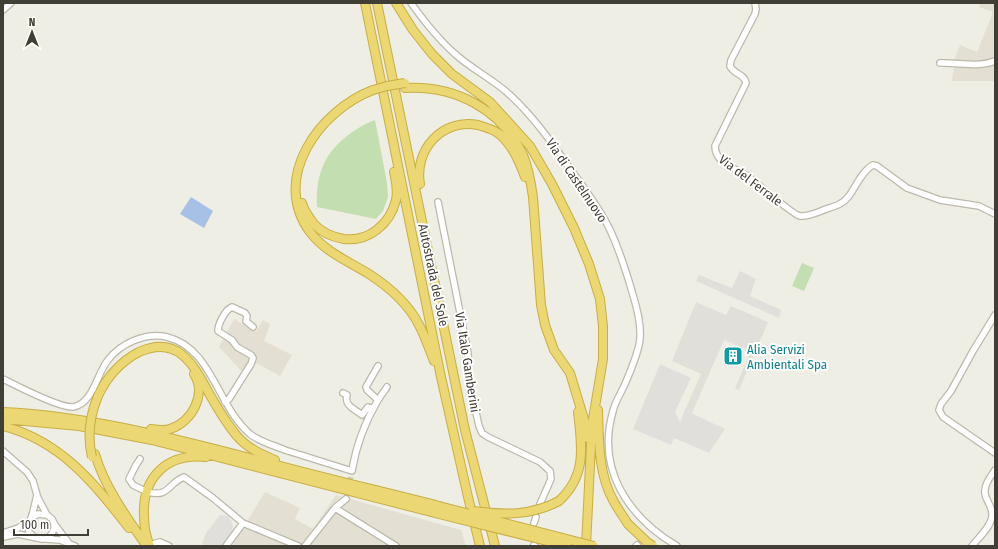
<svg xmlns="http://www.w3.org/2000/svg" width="998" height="549" font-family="'Fira Sans Condensed',sans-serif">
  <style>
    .residential { fill: #e3e0d3 }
    .industrial { fill: #e1dfd9 }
    .green { fill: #c3dfb1 }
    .parking { fill: #e1dfdc }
    .water { fill: #a7c1e6 }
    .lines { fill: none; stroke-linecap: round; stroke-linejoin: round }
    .minor-tunnel { stroke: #cccbc1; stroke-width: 5.5; stroke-dasharray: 5.5 3; stroke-linecap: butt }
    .minor-casing { stroke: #bcb9ab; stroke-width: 8 }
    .highway-casing { stroke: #c8ae45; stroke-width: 10 }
    .minor { stroke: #fff; stroke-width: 5.5 }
    .highway { stroke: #ebd773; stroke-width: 8 }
    .highway-bridge-casing { stroke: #c8ae45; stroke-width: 10; stroke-linecap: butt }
    .highway-bridge { stroke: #ebd773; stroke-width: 8 }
    .labels { text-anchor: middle; stroke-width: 4; stroke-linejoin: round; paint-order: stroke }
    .street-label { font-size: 13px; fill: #413e35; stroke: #fff }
    .culture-label { font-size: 13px; fill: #0d838f; stroke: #fff; text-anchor: start }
  </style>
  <rect width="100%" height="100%" fill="#efeee4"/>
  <path class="residential" d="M 980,3 L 995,3 L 995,81 L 952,81 L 955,58 L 960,45 L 977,52 L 993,12 L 979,7 Z
    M 234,319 L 256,331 L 263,320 L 270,324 L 264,341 L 292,355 L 280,376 L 256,363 L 245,375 L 219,347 Z
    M 265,492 L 300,508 L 295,519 L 313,529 L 336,495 L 461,530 L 466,546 L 232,546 Z"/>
  <path class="industrial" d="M 740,271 L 756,279 L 750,296 L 781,310 L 779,318 L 696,281 L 699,275 L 732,288 Z
    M 696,302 L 726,315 L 731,306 L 768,322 L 739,390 L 735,388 L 751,351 L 724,340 L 692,413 L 685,410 L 701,374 L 672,361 Z"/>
  <path class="green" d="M 375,120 L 387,183 L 388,197 L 383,211 L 376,219 L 317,207 C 316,191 318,173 327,158 C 336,142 358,126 375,120 Z
    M 802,263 L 814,268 L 804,291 L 792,286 Z"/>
  <path class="parking" d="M 660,364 L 691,378 L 675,412 L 680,422 L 685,410 L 725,429 L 709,453 L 674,438 L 671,445 L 633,429 Z
    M 220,515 L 228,516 L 231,520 L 233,526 L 232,531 L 223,546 L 201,546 L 206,533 Z"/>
  <path class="water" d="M 191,197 L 213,211 L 204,228 L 180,214 Z"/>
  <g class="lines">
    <path class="minor-tunnel" d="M 346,499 L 352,471
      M 637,545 L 649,533"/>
    <g class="minor-casing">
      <path id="minor" d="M 411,3 C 424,21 437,38 454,53 C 471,69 493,79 510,95 C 535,118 554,146 574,174 C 587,192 602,212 611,232 C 620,252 627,274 633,295 C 637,308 641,324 640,337 C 640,350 630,372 625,384 C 621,393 615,402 613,411 C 596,469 628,517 677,546
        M 755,3 L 756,9 L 755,14 L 731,60 L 730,66 C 733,74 745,74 746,83 L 715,146 C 715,164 737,169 749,177 C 758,184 793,215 800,216 C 808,217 819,212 826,209 C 836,206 843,204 849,196 C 856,186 863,170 873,165 L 877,166 L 907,188 L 940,200 L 979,206 L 995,214
        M 3,10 L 11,3
        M 940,63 C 959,62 977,68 995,61
        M 438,202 L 468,353 L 469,381 L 479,426 L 482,433 L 488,437 L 540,462 L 550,471 L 551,479 L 540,504
        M 995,315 L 973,351 L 951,391 L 941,404 L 939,410 L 943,417 L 995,453
        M 3,379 C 17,386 59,408 73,407 C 93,404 97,373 108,360 C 121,343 146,332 167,337 C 212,348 217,406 250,434 C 260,442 273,445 285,450 C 307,457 330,464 352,471 C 356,446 365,422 378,400 L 367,390 L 366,387 L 378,366
        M 343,393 L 347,395 C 344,406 355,409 362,415 L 368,407 L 373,409
        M 378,400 L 387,387
        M 225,402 L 229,399 L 251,364 L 253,358 L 251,355 L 237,347 L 232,340 L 218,331 C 218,324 225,310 232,307 L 245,313 L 247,316 L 246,321 L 253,327
        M 3,451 L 27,472 L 33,481 L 37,495 L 33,512 L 28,527 L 29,532 L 34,537
        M 140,459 L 136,465 L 129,479 L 133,485 L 143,490
        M 148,492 C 169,498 168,483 184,477 L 213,498 L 243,523 L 298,546
        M 335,508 L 396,546
        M 31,518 L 38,514 L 47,515
        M 534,523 L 536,517
        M 55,525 L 68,542
        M 3,533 L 18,528 L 29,522
        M 3,537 L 18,534 L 42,539 L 46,539 L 51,535 L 54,529 L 54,523 L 52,519 L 47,515 L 37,496
        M 46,539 L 60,540 L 75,546
        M 153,544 L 160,542 L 169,546
        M 534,545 L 535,546
        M 226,546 L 243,523
        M 305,546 L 335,508 L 346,499
        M 636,546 L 637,545
        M 972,546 C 979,537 990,528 992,517 C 994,506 983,499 985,490 C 985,483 991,476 995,470"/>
    </g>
    <g class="highway-casing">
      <path id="highway" d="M 365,3 L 441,377 L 468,497 L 480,546
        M 377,3 L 465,430 L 495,546
        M 396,3 L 413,30 L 432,54 L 452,74 L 490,102 L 530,146 L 552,184 L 574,228 L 589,264 L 600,299 L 603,326 L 603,359 L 592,425 L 586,546
        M 405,88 C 455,85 501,109 523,155 C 529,169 531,183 533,197 L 541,305 L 545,325 L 554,350 L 570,373 L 587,429 L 588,438
        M 373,90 C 320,110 270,178 310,232 C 325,252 348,261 369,274 C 389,287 408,303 419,325 C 425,336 429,349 434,361
        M 420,184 C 414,150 442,118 478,125 C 485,127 492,129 498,133 C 512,144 519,161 525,177
        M 302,203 C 304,211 309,217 314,224 C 322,233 332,237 344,239 C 369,242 390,224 396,200 C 398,191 396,181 394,172
        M 98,396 C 106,378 121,361 139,352 C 179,334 194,366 210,395 C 218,409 226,423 237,436 C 247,448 261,454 275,460
        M 598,410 C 599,440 598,473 613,500 C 617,508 623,516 628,524
        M 3,412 C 87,416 169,437 250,458 C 313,475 376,490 439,506
        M 3,419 L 79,426 L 152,440 L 439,514
        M 3,426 C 61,441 94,483 129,528
        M 151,429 C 157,430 164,431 170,429 C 192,422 207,394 194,374
        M 95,454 C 104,486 127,518 146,545
        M 559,501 C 587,475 582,447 578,412
        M 150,546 C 146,537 144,526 144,516 C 142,477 167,453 206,457"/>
    </g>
    <use href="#minor" class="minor"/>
    <use href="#highway" class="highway"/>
    <g class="highway-bridge-casing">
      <path id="highway-bridge" d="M 373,90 L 387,86 L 405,83
        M 92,457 C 87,436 90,415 98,396
        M 439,506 L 594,546
        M 473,511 C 504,515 531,516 559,501
        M 439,514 L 567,546
        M 628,524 L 647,542 L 653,546"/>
    </g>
    <use href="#highway-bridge" class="highway-bridge"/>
  </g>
  <defs>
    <g id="building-square" transform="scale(1)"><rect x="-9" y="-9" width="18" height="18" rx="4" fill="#0f9aa8" stroke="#fff"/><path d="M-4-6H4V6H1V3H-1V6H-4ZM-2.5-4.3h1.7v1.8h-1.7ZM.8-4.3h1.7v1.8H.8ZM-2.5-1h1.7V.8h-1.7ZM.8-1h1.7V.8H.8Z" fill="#fff"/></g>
  </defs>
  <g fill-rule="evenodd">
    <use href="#building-square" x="733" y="356"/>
  </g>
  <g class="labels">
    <g class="street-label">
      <text transform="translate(577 180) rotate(56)" y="5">Via di Castelnuovo</text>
      <text transform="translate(751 180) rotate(37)" y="5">Via del Ferrale</text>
      <text transform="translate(434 275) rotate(78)" y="5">Autostrada del Sole</text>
      <text transform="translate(468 362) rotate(81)" y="5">Via Italo Gamberini</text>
    </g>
    <g class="culture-label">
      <text x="747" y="354">Alia Servizi<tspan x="747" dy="15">Ambientali Spa</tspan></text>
    </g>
  </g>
  <rect width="998" height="549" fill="none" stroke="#413e35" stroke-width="8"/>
  <g transform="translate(32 32)" stroke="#ffffff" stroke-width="3" paint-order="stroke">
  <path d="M0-3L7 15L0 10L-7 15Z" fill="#413e35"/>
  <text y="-6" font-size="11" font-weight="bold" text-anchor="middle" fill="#413e35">N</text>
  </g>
  <path d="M14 529v6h74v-6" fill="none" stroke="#413e35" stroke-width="2"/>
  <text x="20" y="529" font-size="12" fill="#413e35" stroke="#ffffff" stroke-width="3" paint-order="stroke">100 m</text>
</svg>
